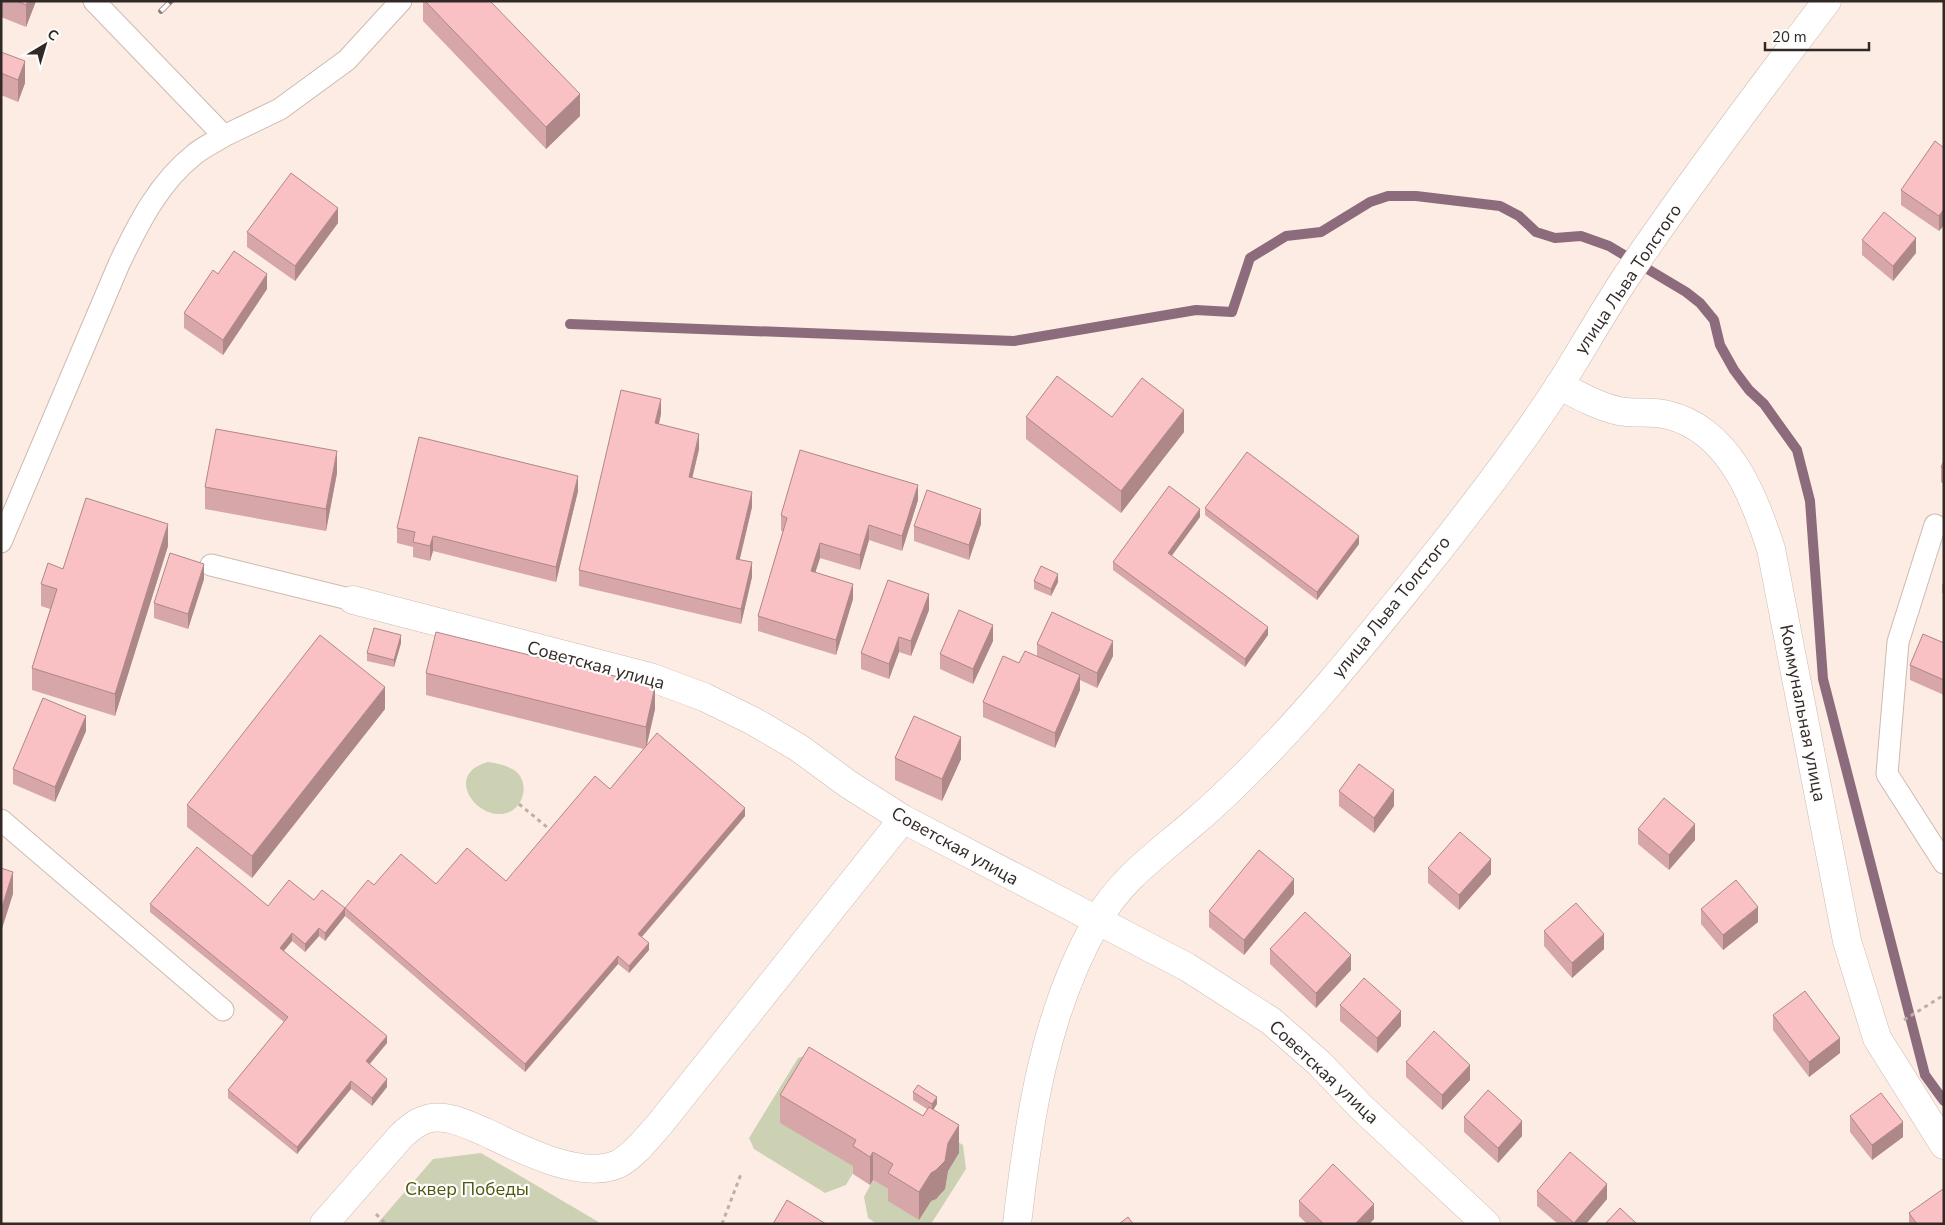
<svg xmlns="http://www.w3.org/2000/svg" width="1945" height="1225" font-family="'Nunito Sans',sans-serif">
  <style>
    .green { fill: #cdd1b4 }
    .lines { fill: none; stroke-linecap: round; stroke-linejoin: round }
    .stream { stroke: #8c6c7c; stroke-width: 10 }
    .lane-casing { stroke: #cdbab0; stroke-width: 23 }
    .street-casing { stroke: #cdbab0; stroke-width: 29 }
    .secondary-casing { stroke: #cdbab0; stroke-width: 29 }
    .path { stroke: #bdafa8; stroke-width: 3; stroke-dasharray: 4 4; stroke-linecap: butt }
    .lane { stroke: #fff; stroke-width: 21 }
    .street { stroke: #fff; stroke-width: 28 }
    .secondary { stroke: #fff; stroke-width: 28 }
    .rail-casing { stroke: #877b76; stroke-width: 5.5 }
    .rail { stroke: #fdfdfd; stroke-width: 4; stroke-dasharray: 11; stroke-linecap: butt }
    .wall { fill: #d6a6a9 }
    .shaded-wall { fill: #ae8789 }
    .building { fill: #f9c1c4; stroke: #ae8789 }
    .labels { text-anchor: middle; stroke-width: 4.5; stroke-linejoin: round; paint-order: stroke }
    .street-label { font-size: 18px; fill: #312925; stroke: #fdfdfd }
    .park-label { font-size: 18px; fill: #505607; stroke: #fdfdfd }
  </style>
  <rect width="100%" height="100%" fill="#fdece4"/>
  <path class="green" d="M 488,762 C 496,763 506,765 514,770 C 528,779 526,801 513,810 C 483,829 439,775 488,762 Z
    M 810,1054 L 856,1168 L 846,1185 L 825,1193 L 754,1149 L 749,1138 L 798,1058 Z
    M 847,1076 L 963,1145 L 966,1169 L 931,1224 L 877,1224 L 868,1218 L 864,1197 L 873,1180 L 893,1192 L 931,1201 C 946,1195 945,1184 948,1171 C 950,1165 956,1159 959,1153 Z
    M 481,1153 L 602,1224 L 377,1224 L 433,1159 Z"/>
  <g class="lines">
    <path class="stream" d="M 570,324 L 1014,341 L 1196,310 L 1232,312 L 1250,258 L 1286,236 L 1321,232 L 1370,202 L 1388,196 L 1416,196 L 1500,206 L 1519,216 L 1536,232 L 1555,238 L 1581,236 L 1609,246 L 1686,292 L 1700,303 L 1714,320 L 1720,345 L 1734,370 L 1749,390 L 1764,404 L 1797,450 L 1810,501 L 1823,679 L 1925,1075 L 1944,1101"/>
    <g class="lane-casing">
      <path id="lane" d="M 94,1 L 224,136 L 280,109 L 347,60 L 401,1
        M 1935,525 L 1898,642 L 1887,774 L 1944,863
        M 1,542 L 119,264 C 138,224 159,182 195,154 C 203,147 215,142 224,136
        M 211,565 L 353,600
        M 1,820 L 223,1010"/>
    </g>
    <g class="street-casing">
      <path id="street" d="M 1559,385 C 1578,395 1597,406 1619,411 C 1635,414 1652,411 1668,415 C 1729,430 1754,496 1771,549 L 1847,941 L 1877,1038 L 1944,1145
        M 353,600 L 650,677 L 704,697 L 753,721 L 799,748 L 848,784 L 903,819 L 1187,967 L 1271,1021 L 1319,1063 L 1361,1107 L 1486,1224
        M 324,1224 L 402,1135 C 410,1128 419,1120 431,1118 C 450,1115 468,1125 485,1132 C 519,1148 581,1181 618,1164 C 634,1156 647,1138 659,1125 L 903,819"/>
    </g>
    <g class="secondary-casing">
      <path id="secondary" d="M 1017,1224 C 1029,1119 1044,1014 1097,921 C 1121,879 1155,856 1191,825 C 1210,809 1228,792 1246,774 C 1308,713 1363,644 1418,576 C 1468,514 1518,449 1561,383 C 1582,349 1602,314 1624,280 C 1688,185 1757,93 1827,1"/>
    </g>
    <path class="path" d="M 519,804 L 553,832
      M 1904,1020 L 1944,995
      M 376,1214 L 386,1224
      M 722,1224 L 741,1174"/>
    <use href="#lane" class="lane"/>
    <use href="#street" class="street"/>
    <use href="#secondary" class="secondary"/>
    <g class="rail-casing">
      <path id="rail" d="M 161,11 L 171,1"/>
    </g>
    <use href="#rail" class="rail"/>
  </g>
  <path class="wall" d="M 1,1 L 36,1 L 26,27 L 1,17 Z
    M 423,1 L 490,1 L 580,116 L 546,149 L 423,21 Z
    M 1,52 L 25,83 L 18,102 L 1,95 Z
    M 1944,148 L 1944,225 L 1939,231 L 1901,205 L 1901,190 Z
    M 338,223 L 295,281 L 247,247 L 247,232 Z
    M 1862,240 L 1916,253 L 1893,281 L 1862,255 Z
    M 218,274 L 267,289 L 223,355 L 184,328 L 184,313 Z
    M 661,414 L 659,424 L 699,449 L 692,478 L 752,507 L 740,559 L 752,577 L 741,624 L 579,586 L 579,570 Z
    M 1026,417 L 1112,417 L 1184,432 L 1121,513 L 1026,439 Z
    M 1944,461 L 1944,484 L 1941,482 L 1941,467 Z
    M 337,473 L 326,531 L 205,509 L 205,487 Z
    M 578,491 L 556,582 L 433,551 L 430,561 L 413,557 L 413,547 L 397,543 L 397,528 Z
    M 918,500 L 902,551 L 869,540 L 860,570 L 820,558 L 815,572 L 853,599 L 836,655 L 758,631 L 758,616 L 783,531 L 781,531 L 781,515 Z
    M 1205,508 L 1359,544 L 1317,600 L 1205,515 Z
    M 1200,517 L 1171,556 L 1268,635 L 1245,667 L 1113,570 L 1113,562 Z
    M 981,524 L 969,560 L 914,541 L 914,526 Z
    M 168,546 L 115,716 L 32,690 L 32,668 L 50,609 L 41,606 L 41,584 L 63,569 Z
    M 204,579 L 188,629 L 154,618 L 154,603 Z
    M 1034,581 L 1058,582 L 1051,596 L 1034,589 Z
    M 1944,582 L 1944,594 L 1942,593 L 1942,585 Z
    M 929,610 L 911,656 L 899,652 L 889,679 L 861,669 L 861,653 Z
    M 993,641 L 973,684 L 940,669 L 940,654 Z
    M 401,643 L 394,667 L 367,661 L 367,653 Z
    M 1944,643 L 1944,695 L 1910,680 L 1910,665 Z
    M 1037,644 L 1113,656 L 1097,688 L 1080,680 L 1080,690 L 1055,748 L 983,717 L 983,702 L 1019,663 L 1037,656 Z
    M 426,673 L 655,709 L 646,746 L 745,816 L 642,937 L 649,950 L 629,973 L 618,964 L 525,1072 L 345,916 L 325,941 L 319,936 L 305,952 L 292,941 L 284,951 L 387,1043 L 370,1064 L 387,1087 L 372,1106 L 351,1089 L 297,1154 L 228,1098 L 228,1090 L 284,1022 L 150,912 L 150,904 L 268,906 L 314,900 L 345,908 L 374,885 L 436,884 L 506,881 L 610,789 L 644,749 L 426,695 Z
    M 385,709 L 252,878 L 187,827 L 187,805 Z
    M 86,731 L 55,802 L 13,784 L 13,769 Z
    M 895,758 L 961,759 L 942,801 L 895,780 Z
    M 1339,791 L 1394,806 L 1374,833 L 1339,806 Z
    M 1638,829 L 1695,840 L 1669,870 L 1638,844 Z
    M 1428,868 L 1491,874 L 1459,910 L 1428,883 Z
    M 1294,894 L 1244,955 L 1209,927 L 1209,911 Z
    M 1701,909 L 1758,922 L 1723,950 L 1701,924 Z
    M 1544,931 L 1604,949 L 1572,978 L 1544,946 Z
    M 1270,949 L 1351,970 L 1316,1008 L 1270,964 Z
    M 1340,1005 L 1401,1026 L 1377,1053 L 1340,1021 Z
    M 1773,1015 L 1840,1053 L 1809,1077 L 1773,1030 Z
    M 1406,1062 L 1470,1080 L 1442,1110 L 1406,1077 Z
    M 913,1092 L 937,1104 L 933,1109 L 959,1153 L 948,1171 L 945,1189 L 936,1199 L 931,1201 L 919,1220 L 888,1201 L 888,1189 L 873,1180 L 870,1185 L 853,1174 L 853,1166 L 780,1123 L 780,1095 L 923,1116 L 927,1109 L 913,1100 Z
    M 1850,1116 L 1903,1137 L 1872,1160 L 1850,1132 Z
    M 1464,1117 L 1522,1136 L 1498,1163 L 1464,1132 Z
    M 1537,1191 L 1607,1199 L 1586,1224 L 1558,1224 L 1537,1206 Z
    M 1299,1201 L 1374,1219 L 1369,1224 L 1307,1224 L 1299,1216 Z
    M 1909,1213 L 1944,1224 L 1909,1224 Z"/>
  <path class="shaded-wall" d="M 28,1 L 36,1 L 26,27 L 26,5 Z
    M 25,61 L 25,83 L 18,102 L 18,80 Z
    M 580,94 L 580,116 L 546,149 L 546,127 Z
    M 338,208 L 338,223 L 295,281 L 295,266 Z
    M 1944,209 L 1944,225 L 1939,231 L 1939,216 Z
    M 1916,238 L 1916,253 L 1893,281 L 1893,266 Z
    M 267,274 L 267,289 L 223,355 L 223,340 Z
    M 661,399 L 661,414 L 655,439 L 655,423 Z
    M 1184,410 L 1184,432 L 1121,513 L 1121,491 Z
    M 699,434 L 699,449 L 689,492 L 689,477 Z
    M 337,451 L 337,473 L 326,531 L 326,509 Z
    M 578,476 L 578,491 L 556,582 L 556,567 Z
    M 918,485 L 918,500 L 902,551 L 902,536 Z
    M 752,492 L 752,507 L 736,574 L 736,559 Z
    M 981,509 L 981,524 L 969,560 L 969,545 Z
    M 1200,509 L 1200,517 L 1168,561 L 1168,553 Z
    M 168,524 L 168,546 L 115,716 L 115,694 Z
    M 869,525 L 869,540 L 860,570 L 860,555 Z
    M 433,536 L 433,551 L 430,561 L 430,546 Z
    M 1359,536 L 1359,544 L 1317,600 L 1317,592 Z
    M 820,543 L 820,558 L 811,586 L 811,571 Z
    M 752,562 L 752,577 L 741,624 L 741,609 Z
    M 204,564 L 204,579 L 188,629 L 188,614 Z
    M 1058,574 L 1058,582 L 1051,596 L 1051,589 Z
    M 853,584 L 853,599 L 836,655 L 836,640 Z
    M 929,594 L 929,610 L 911,656 L 911,641 Z
    M 993,625 L 993,641 L 973,684 L 973,669 Z
    M 1268,627 L 1268,635 L 1245,667 L 1245,659 Z
    M 401,635 L 401,643 L 394,667 L 394,660 Z
    M 899,637 L 899,652 L 889,679 L 889,664 Z
    M 1113,641 L 1113,656 L 1097,688 L 1097,673 Z
    M 1080,675 L 1080,690 L 1055,748 L 1055,733 Z
    M 655,686 L 655,709 L 646,749 L 646,727 Z
    M 385,687 L 385,709 L 252,878 L 252,856 Z
    M 86,716 L 86,731 L 55,802 L 55,787 Z
    M 961,737 L 961,759 L 942,801 L 942,779 Z
    M 1394,790 L 1394,806 L 1374,833 L 1374,818 Z
    M 745,808 L 745,816 L 638,941 L 638,934 Z
    M 1695,824 L 1695,840 L 1669,870 L 1669,855 Z
    M 1491,859 L 1491,874 L 1459,910 L 1459,895 Z
    M 13,872 L 13,894 L 1,932 L 1,910 Z
    M 1294,879 L 1294,894 L 1244,955 L 1244,940 Z
    M 1758,907 L 1758,922 L 1723,950 L 1723,935 Z
    M 345,908 L 345,916 L 325,941 L 325,933 Z
    M 319,928 L 319,936 L 305,952 L 305,944 Z
    M 292,933 L 292,941 L 280,955 L 280,948 Z
    M 1604,934 L 1604,949 L 1572,978 L 1572,963 Z
    M 649,943 L 649,950 L 629,973 L 629,966 Z
    M 1351,955 L 1351,970 L 1316,1008 L 1316,993 Z
    M 618,956 L 618,964 L 525,1072 L 525,1064 Z
    M 1401,1011 L 1401,1026 L 1377,1053 L 1377,1038 Z
    M 387,1036 L 387,1043 L 366,1068 L 366,1061 Z
    M 1840,1038 L 1840,1053 L 1809,1077 L 1809,1062 Z
    M 1470,1065 L 1470,1080 L 1442,1110 L 1442,1095 Z
    M 387,1079 L 387,1087 L 372,1106 L 372,1098 Z
    M 351,1081 L 351,1089 L 297,1154 L 297,1147 Z
    M 937,1097 L 937,1104 L 932,1112 L 932,1104 Z
    M 1522,1121 L 1522,1136 L 1498,1163 L 1498,1148 Z
    M 1903,1122 L 1903,1137 L 1872,1160 L 1872,1145 Z
    M 959,1125 L 959,1153 L 948,1171 L 945,1189 L 936,1199 L 931,1201 L 919,1220 L 919,1192 Z
    M 873,1152 L 873,1180 L 870,1185 L 870,1157 Z
    M 1607,1184 L 1607,1199 L 1586,1224 L 1574,1224 L 1574,1223 Z
    M 1374,1204 L 1374,1219 L 1369,1224 L 1355,1224 Z"/>
  <path class="building" d="M 17,1 L 28,1 L 26,5 Z
    M 425,1 L 490,1 L 580,94 L 546,127 Z
    M 1,52 L 25,61 L 18,80 L 1,73 Z
    M 1935,141 L 1944,148 L 1944,209 L 1939,216 L 1901,190 Z
    M 291,173 L 338,208 L 295,266 L 247,232 Z
    M 1884,212 L 1916,238 L 1893,266 L 1862,240 Z
    M 234,251 L 267,274 L 223,340 L 184,313 L 213,270 L 218,274 Z
    M 1057,376 L 1112,417 L 1142,378 L 1184,410 L 1121,491 L 1026,417 Z
    M 621,390 L 661,399 L 655,423 L 699,434 L 689,477 L 752,492 L 736,559 L 752,562 L 741,609 L 579,570 Z
    M 216,429 L 337,451 L 326,509 L 205,487 Z
    M 419,437 L 578,476 L 556,567 L 433,536 L 430,546 L 413,542 L 415,532 L 397,528 Z
    M 800,450 L 918,485 L 902,536 L 869,525 L 860,555 L 820,543 L 811,571 L 853,584 L 836,640 L 758,616 L 787,518 L 781,515 Z
    M 1247,452 L 1359,536 L 1317,592 L 1205,508 Z
    M 1944,461 L 1944,469 L 1941,467 Z
    M 1169,486 L 1200,509 L 1168,553 L 1268,627 L 1245,659 L 1113,562 Z
    M 927,490 L 981,509 L 969,545 L 914,526 Z
    M 86,498 L 168,524 L 115,694 L 32,668 L 57,589 L 41,584 L 48,563 L 63,569 Z
    M 170,553 L 204,564 L 188,614 L 154,603 Z
    M 1041,566 L 1058,574 L 1051,589 L 1034,581 Z
    M 888,580 L 929,594 L 911,641 L 899,637 L 889,664 L 861,653 Z
    M 959,610 L 993,625 L 973,669 L 940,654 Z
    M 1052,612 L 1113,641 L 1097,673 L 1037,644 Z
    M 374,628 L 401,635 L 394,660 L 367,653 Z
    M 436,632 L 655,686 L 646,727 L 426,673 Z
    M 1923,634 L 1944,643 L 1944,680 L 1910,665 Z
    M 320,635 L 385,687 L 252,856 L 187,805 Z
    M 1025,651 L 1080,675 L 1055,733 L 983,702 L 1003,656 L 1019,663 Z
    M 43,698 L 86,716 L 55,787 L 13,769 Z
    M 914,716 L 961,737 L 942,779 L 895,758 Z
    M 657,733 L 745,808 L 638,934 L 649,943 L 629,966 L 618,956 L 525,1064 L 345,908 L 368,880 L 374,885 L 401,854 L 436,884 L 467,848 L 506,881 L 595,776 L 610,789 Z
    M 1359,764 L 1394,790 L 1374,818 L 1339,791 Z
    M 1664,798 L 1695,824 L 1669,855 L 1638,829 Z
    M 1460,832 L 1491,859 L 1459,895 L 1428,868 Z
    M 197,847 L 268,906 L 289,880 L 314,900 L 322,890 L 345,908 L 325,933 L 319,928 L 305,944 L 292,933 L 280,948 L 387,1036 L 366,1061 L 387,1079 L 372,1098 L 351,1081 L 297,1147 L 228,1090 L 288,1017 L 150,904 Z
    M 1259,850 L 1294,879 L 1244,940 L 1209,911 Z
    M 1,868 L 13,872 L 1,910 Z
    M 1736,880 L 1758,907 L 1723,935 L 1701,909 Z
    M 1576,903 L 1604,934 L 1572,963 L 1544,931 Z
    M 1305,912 L 1351,955 L 1316,993 L 1270,949 Z
    M 1364,978 L 1401,1011 L 1377,1038 L 1340,1005 Z
    M 1805,991 L 1840,1038 L 1809,1062 L 1773,1015 Z
    M 1434,1031 L 1470,1065 L 1442,1095 L 1406,1062 Z
    M 809,1047 L 923,1116 L 929,1107 L 959,1125 L 948,1143 L 945,1161 L 936,1170 L 931,1173 L 919,1192 L 888,1173 L 893,1164 L 873,1152 L 870,1157 L 853,1146 L 856,1140 L 780,1095 Z
    M 918,1085 L 937,1097 L 932,1104 L 913,1092 Z
    M 1488,1090 L 1522,1121 L 1498,1148 L 1464,1117 Z
    M 1881,1093 L 1903,1122 L 1872,1145 L 1850,1116 Z
    M 1570,1152 L 1607,1184 L 1574,1223 L 1537,1191 Z
    M 1333,1164 L 1374,1204 L 1355,1224 L 1324,1224 L 1299,1201 Z
    M 1943,1189 L 1944,1190 L 1944,1224 L 1917,1224 L 1909,1213 Z
    M 787,1200 L 826,1224 L 773,1224 Z
    M 1620,1208 L 1637,1224 L 1605,1224 Z
    M 1128,1217 L 1133,1224 L 1119,1224 Z"/>
  <g class="labels">
    <g class="street-label">
      <text transform="translate(1628 279) rotate(-56)" y="6">улица Льва Толстого</text>
      <text transform="translate(1391 607) rotate(-51)" y="6">улица Льва Толстого</text>
      <text transform="translate(596 665) rotate(15)" y="6">Советская улица</text>
      <text transform="translate(1803 713) rotate(79)" y="6">Коммунальная улица</text>
      <text transform="translate(955 846) rotate(29)" y="6">Советская улица</text>
      <text transform="translate(1324 1072) rotate(43)" y="6">Советская улица</text>
    </g>
    <g class="park-label">
      <text x="467" y="1195">Сквер Победы</text>
    </g>
  </g>
  <rect width="1945" height="1225" fill="none" stroke="#312925" stroke-width="5"/>
  <g transform="translate(45 45) rotate(38)" stroke="#fdfdfd" stroke-width="4" paint-order="stroke">
  <path d="M0-4L9 19L0 12L-9 19Z" fill="#312925"/>
  <text y="-8" font-size="14" font-weight="bold" text-anchor="middle" fill="#312925">С</text>
  </g>
  <path d="M1765 42v8h104v-8" fill="none" stroke="#312925" stroke-width="2.5"/>
  <text x="1772" y="42" font-size="15" fill="#312925" stroke="#fdfdfd" stroke-width="4" paint-order="stroke">20 m</text>
</svg>
